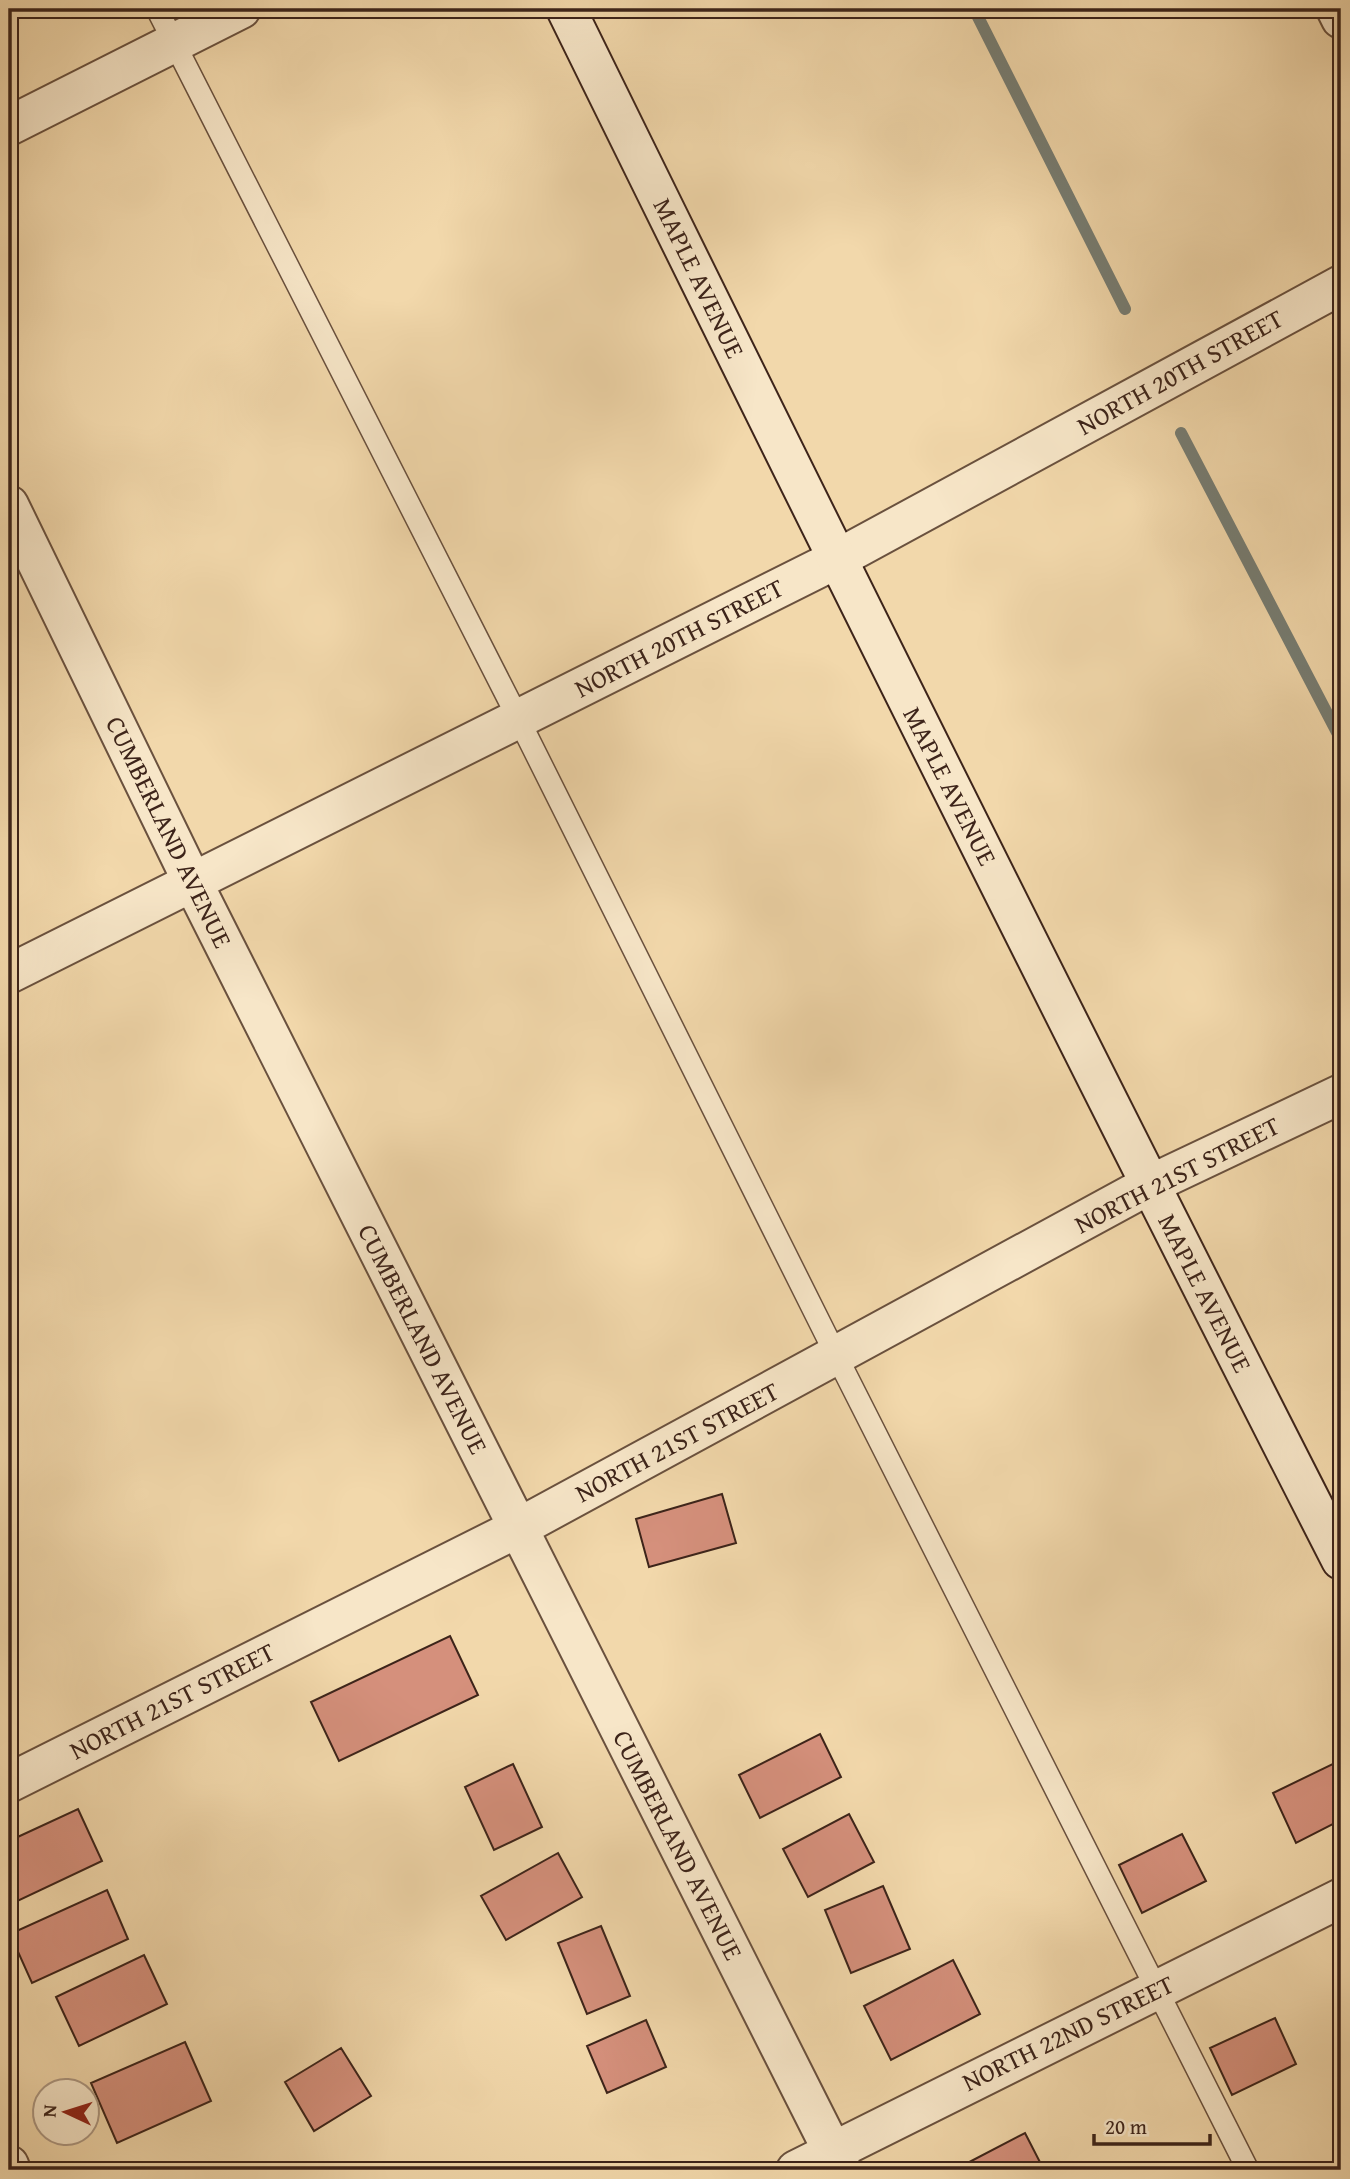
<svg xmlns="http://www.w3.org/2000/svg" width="1350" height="2179" font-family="'Gentium Book Plus',serif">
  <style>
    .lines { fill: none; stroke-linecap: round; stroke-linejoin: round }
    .stream { stroke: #767d73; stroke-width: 12 }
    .building { fill: #d5907c; stroke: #3d241a; stroke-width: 2 }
    .lane-casing { stroke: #6a513e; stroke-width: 24 }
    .street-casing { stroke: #6a513e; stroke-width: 42 }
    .secondary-casing { stroke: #3d241a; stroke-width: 42 }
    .lane { stroke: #f7e6c8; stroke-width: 21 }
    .street { stroke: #f7e6c8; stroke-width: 38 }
    .secondary { stroke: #f7e6c8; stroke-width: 38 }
    .labels { text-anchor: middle; stroke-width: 5; stroke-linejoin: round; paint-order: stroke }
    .street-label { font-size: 26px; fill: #3d241a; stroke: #f7e6c8 }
  </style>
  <rect width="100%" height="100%" fill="#f2d8ab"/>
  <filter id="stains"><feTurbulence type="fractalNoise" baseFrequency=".00286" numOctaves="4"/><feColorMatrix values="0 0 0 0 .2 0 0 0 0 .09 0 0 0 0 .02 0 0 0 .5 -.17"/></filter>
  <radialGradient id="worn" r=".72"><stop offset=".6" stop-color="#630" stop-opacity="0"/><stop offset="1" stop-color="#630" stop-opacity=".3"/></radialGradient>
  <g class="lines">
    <path class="stream" d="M 974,9 L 1125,309
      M 1181,433 L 1341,740"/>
  </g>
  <path class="building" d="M 722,1494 L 736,1543 L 649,1567 L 636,1519 Z
    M 450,1636 L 478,1695 L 339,1761 L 311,1702 Z
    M 820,1734 L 841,1777 L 760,1818 L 739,1775 Z
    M 1341,1760 L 1341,1820 L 1296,1843 L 1273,1793 Z
    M 513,1764 L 542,1827 L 494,1850 L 465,1787 Z
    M 78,1809 L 102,1861 L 9,1905 L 9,1841 Z
    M 849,1814 L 874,1862 L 808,1897 L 783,1849 Z
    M 1182,1834 L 1206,1881 L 1142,1913 L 1119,1865 Z
    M 558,1853 L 582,1897 L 506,1940 L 481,1896 Z
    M 883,1886 L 910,1949 L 851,1973 L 825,1910 Z
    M 107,1890 L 128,1939 L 32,1983 L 10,1934 Z
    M 601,1926 L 630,1996 L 587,2014 L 558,1943 Z
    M 144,1955 L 167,2004 L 79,2046 L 56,1997 Z
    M 953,1960 L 980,2014 L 891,2060 L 864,2006 Z
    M 1275,2018 L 1296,2064 L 1232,2095 L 1210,2048 Z
    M 646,2020 L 666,2067 L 607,2093 L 587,2046 Z
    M 185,2042 L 211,2101 L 117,2143 L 91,2083 Z
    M 341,2048 L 371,2096 L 314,2131 L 285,2082 Z
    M 1025,2133 L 1044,2170 L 954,2170 Z"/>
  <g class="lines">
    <g class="lane-casing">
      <path id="lane" d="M 157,9 L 518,718 L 836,1355 L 1248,2170"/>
    </g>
    <g class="street-casing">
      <path id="street" d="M 1336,9 L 1341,19
        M 9,126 L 241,9
        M 9,505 L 192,881 L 842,2170
        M 9,974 L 837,559 L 1341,285
        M 9,1783 L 518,1528 L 1149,1185 L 1341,1094
        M 9,2165 L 11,2170
        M 796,2170 L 1341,1898"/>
    </g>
    <g class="secondary-casing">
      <path id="secondary" d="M 566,9 C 821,528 1078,1046 1341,1560"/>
    </g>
    <use href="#lane" class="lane"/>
    <use href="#street" class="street"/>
    <use href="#secondary" class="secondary"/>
  </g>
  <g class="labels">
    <g class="street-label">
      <text transform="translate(699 278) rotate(64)" y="9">MAPLE AVENUE</text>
      <text transform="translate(1180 372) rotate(-29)" y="9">NORTH 20TH STREET</text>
      <text transform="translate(679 638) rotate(-27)" y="9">NORTH 20TH STREET</text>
      <text transform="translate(950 786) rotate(63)" y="9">MAPLE AVENUE</text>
      <text transform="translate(169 832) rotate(64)" y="9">CUMBERLAND AVENUE</text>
      <text transform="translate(1177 1175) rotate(-27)" y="9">NORTH 21ST STREET</text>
      <text transform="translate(1205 1293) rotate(63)" y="9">MAPLE AVENUE</text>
      <text transform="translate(423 1339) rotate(63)" y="9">CUMBERLAND AVENUE</text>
      <text transform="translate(677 1442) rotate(-28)" y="9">NORTH 21ST STREET</text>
      <text transform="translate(172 1701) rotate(-27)" y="9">NORTH 21ST STREET</text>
      <text transform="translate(678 1845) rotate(63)" y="9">CUMBERLAND AVENUE</text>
      <text transform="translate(1068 2033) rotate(-26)" y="9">NORTH 22ND STREET</text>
    </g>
  </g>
  <rect width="1350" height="2179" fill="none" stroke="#f2d8ab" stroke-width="35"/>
  <rect x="10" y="10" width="1329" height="2158" fill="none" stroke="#3d241a" stroke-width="3.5"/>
  <rect x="18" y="18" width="1315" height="2144" fill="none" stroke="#3d241a" stroke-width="2"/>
  <g transform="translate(66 2112) rotate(274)"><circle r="33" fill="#f7e6c8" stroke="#ad9882" stroke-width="2"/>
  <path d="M0-5L12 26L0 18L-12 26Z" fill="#8f2418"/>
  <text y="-10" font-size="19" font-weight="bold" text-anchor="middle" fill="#3d241a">N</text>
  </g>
  <path d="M1094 2134v10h116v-10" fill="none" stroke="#3d241a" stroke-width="3.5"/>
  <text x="1105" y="2134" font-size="21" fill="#3d241a" stroke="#f7e6c8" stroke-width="5" paint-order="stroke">20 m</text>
  <rect width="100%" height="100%" filter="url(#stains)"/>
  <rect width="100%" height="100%" fill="url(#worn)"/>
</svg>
